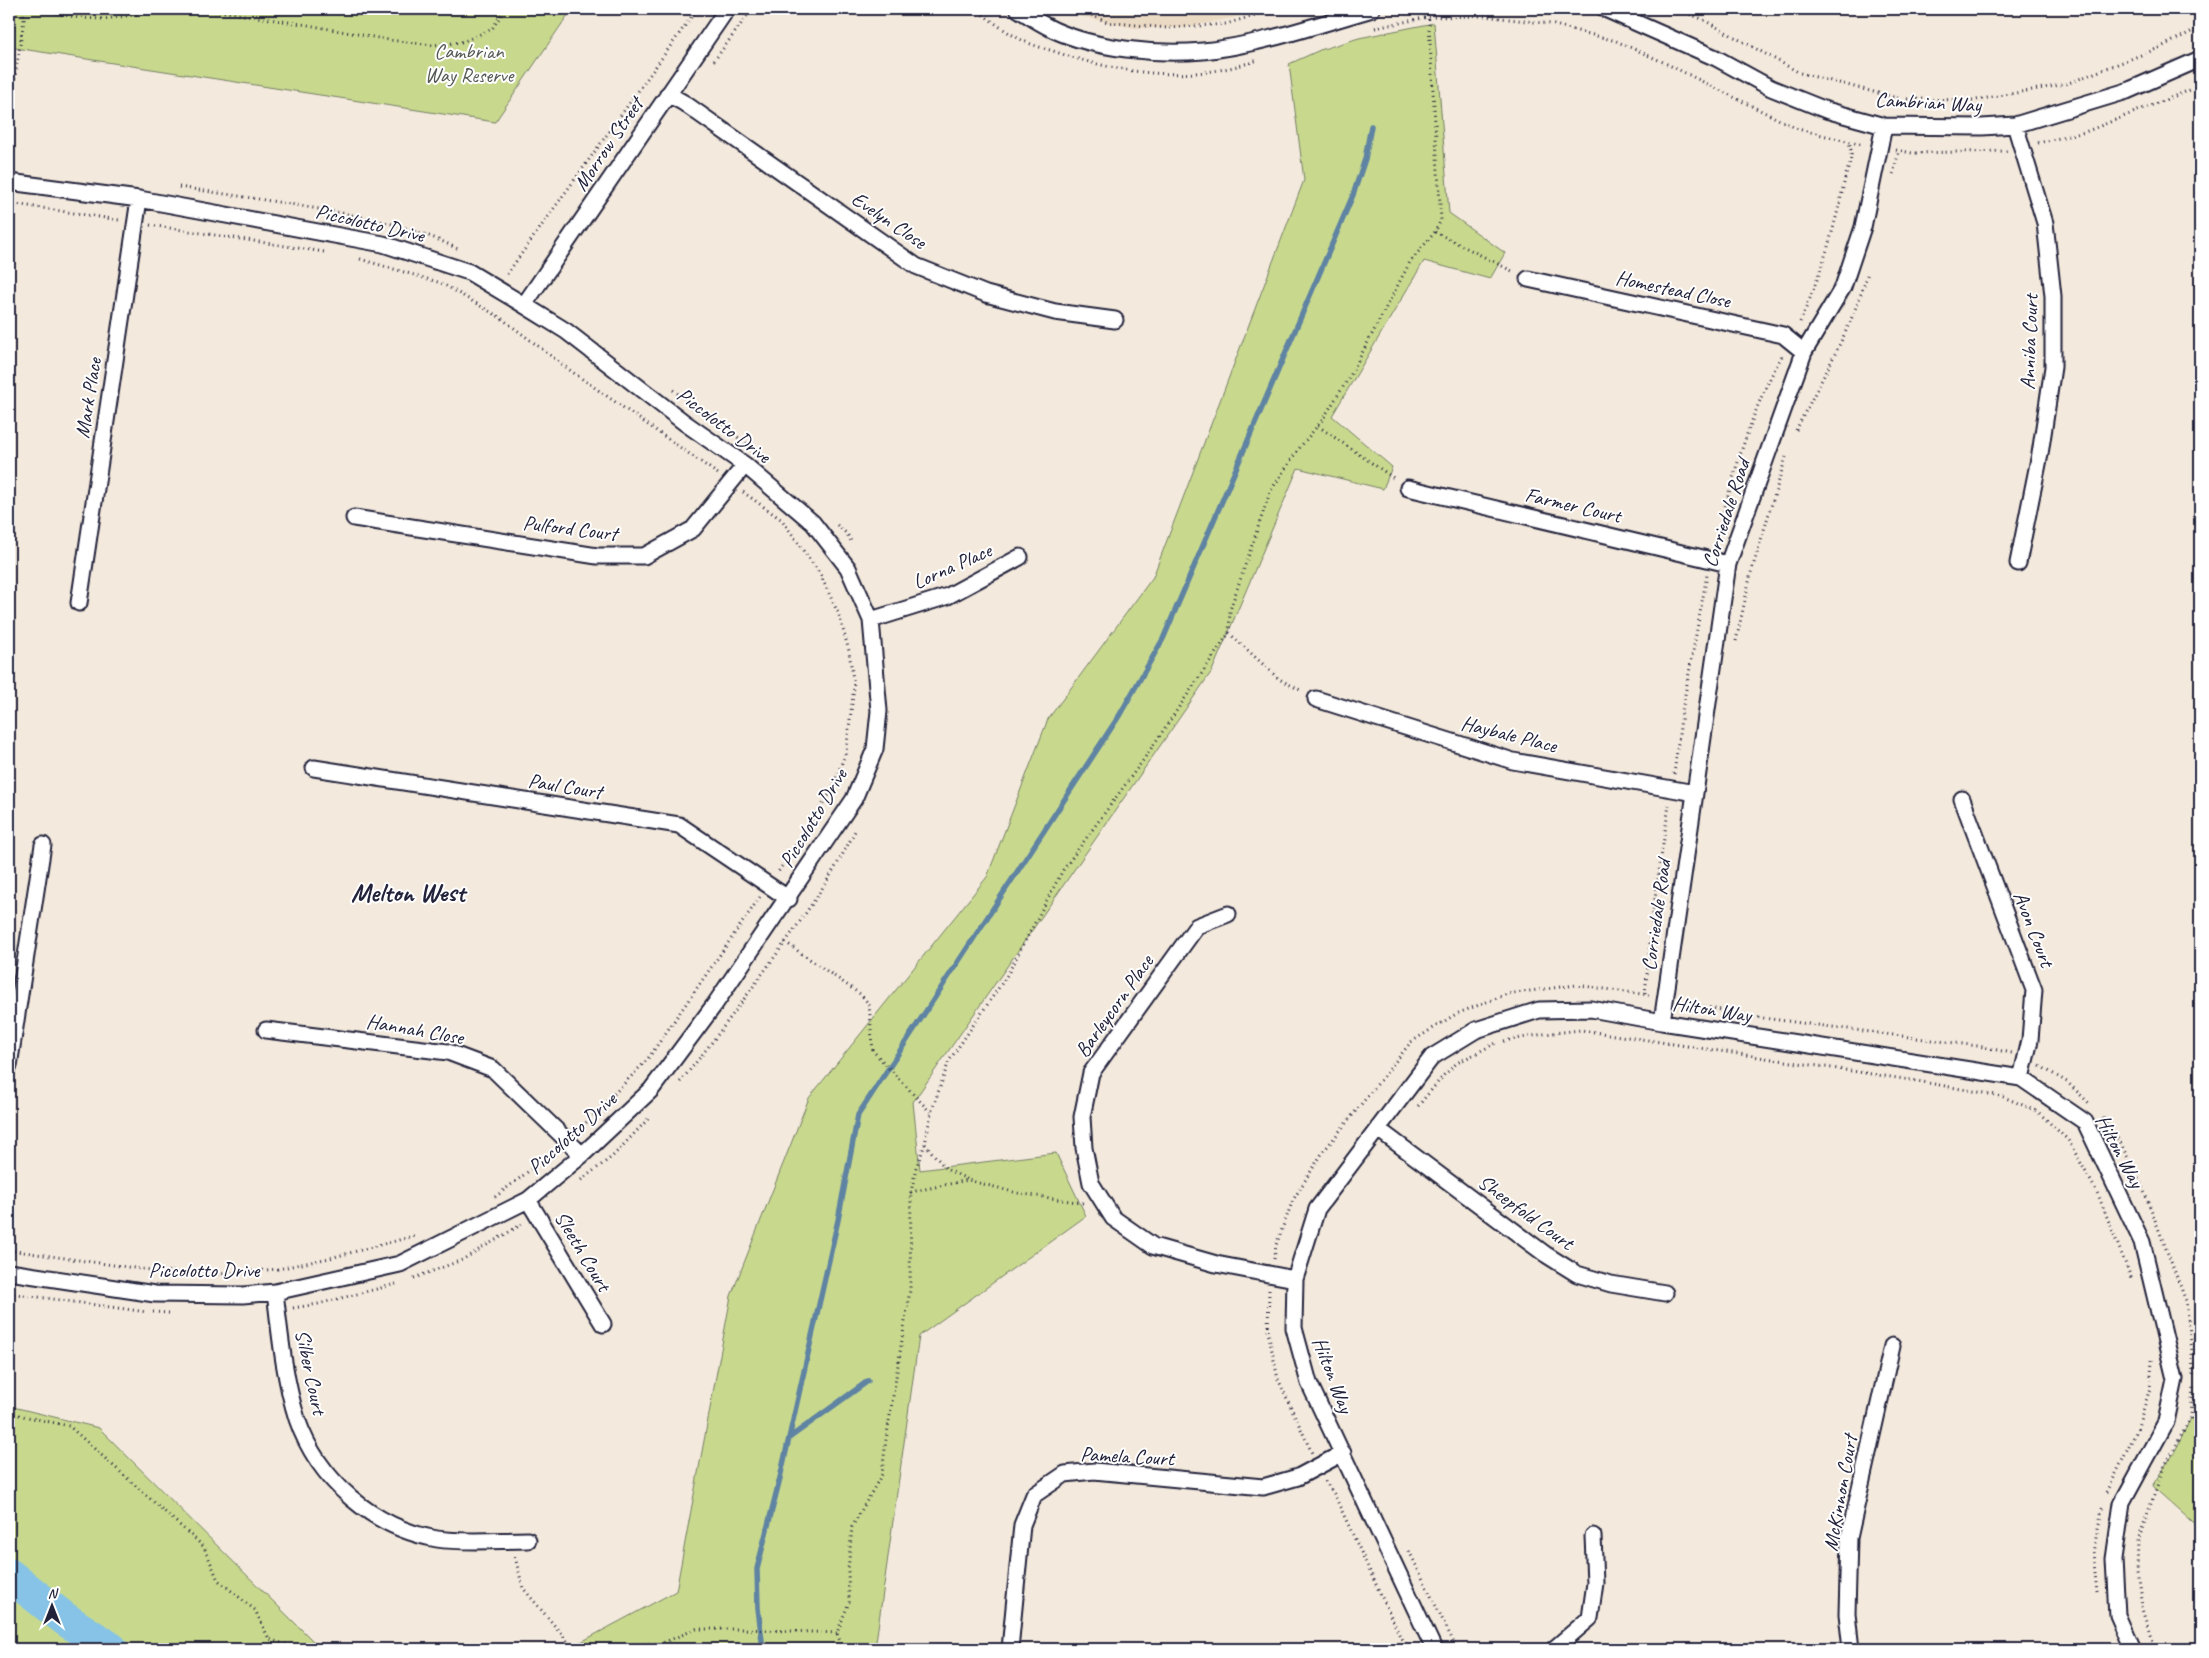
<svg xmlns="http://www.w3.org/2000/svg" width="2209" height="1658" font-family="Caveat,sans-serif">
  <style>
    .built { fill: #ebdac3 }
    .green { fill: #c8d98e; stroke: #757e64 }
    .lines { fill: none; stroke-linecap: round; stroke-linejoin: round }
    .stream { stroke: #5e83a2; stroke-width: 5.5 }
    .river { stroke: #86c3e6; stroke-width: 34 }
    .minor-casing { stroke: #22223b; stroke-width: 19 }
    .path { stroke: #22223b; stroke-width: 3; stroke-dasharray: 1 4; stroke-linecap: butt }
    .minor { stroke: #fff; stroke-width: 15 }
    .labels { text-anchor: middle; stroke-width: 4; stroke-linejoin: round; paint-order: stroke }
    .park-label { font-size: 21px; fill: #545954; stroke: #fff }
    .street-label { font-size: 21px; fill: #22223b; stroke: #fff }
    .district-label { font-size: 26px; font-weight: bold; fill: #22223b; stroke: #fff }
  </style>
  <rect width="100%" height="100%" fill="#f3e9dc"/>
  <filter id="ink" filterUnits="userSpaceOnUse"><feTurbulence type="fractalNoise" baseFrequency=".02" numOctaves="2"/><feDisplacementMap in="SourceGraphic" scale="10" xChannelSelector="R" yChannelSelector="G"/><feConvolveMatrix kernelMatrix="1 2 1 2 8 2 1 2 1" color-interpolation-filters="sRGB"/></filter>
  <g filter="url(#ink)">
    <path class="built" d="M 1055,9 L 1261,9 L 1232,18 L 1183,28 L 1134,28 L 1061,12 Z"/>
    <path class="green" d="M 9,9 L 572,9 L 495,122 L 9,47 Z
      M 1434,23 L 1449,213 L 1505,253 L 1490,279 L 1424,261 L 1332,416 L 1392,467 L 1383,489 L 1298,468 L 1212,671 L 913,1102 L 920,1170 L 1056,1153 L 1086,1216 L 919,1336 L 875,1649 L 568,1649 L 676,1591 L 731,1296 L 809,1098 L 987,877 L 1048,719 L 1153,577 L 1304,180 L 1289,64 L 1320,50 L 1359,38 Z
      M 9,1406 L 99,1428 L 318,1646 L 329,1649 L 9,1649 Z
      M 2191,1418 L 2200,1421 L 2200,1529 L 2152,1486 L 2176,1449 Z"/>
    <g class="lines">
      <path class="stream" d="M 789,1438 L 868,1381
        M 763,1649 L 758,1608 L 757,1569 L 780,1478 L 838,1220 L 858,1115 L 1119,716 L 1163,639 L 1353,195 L 1365,159 L 1371,126"/>
      <path class="river" d="M 9,1575 L 65,1619 L 111,1649"/>
      <g class="minor-casing">
        <path id="minor" d="M 1018,9 C 1029,16 1041,24 1054,30 C 1096,49 1156,55 1203,51 C 1256,46 1320,24 1372,9
          M 1605,9 L 1716,58 L 1771,88 L 1826,110 L 1884,126 L 1982,127 L 2015,125 L 2127,91 L 2200,59
          M 668,94 L 684,103 L 916,266 L 986,294 L 1055,312 L 1115,320
          M 2015,125 L 2045,223 L 2053,296 L 2053,367 L 2040,454 L 2018,563
          M 9,182 L 139,199 L 383,244 L 469,272 L 524,305 L 566,331 L 685,423 L 745,465 L 813,523 L 848,568 L 871,620 L 879,711 L 875,749 L 854,799 L 715,1004 L 651,1090 L 582,1155 L 528,1200 L 400,1264 L 275,1292 L 243,1295 L 155,1294 L 9,1272
          M 1528,279 L 1783,335 L 1804,352
          M 524,305 L 727,9
          M 1408,488 L 1728,564
          M 354,518 L 597,556 L 644,556 L 693,529 L 745,465
          M 79,603 L 139,199
          M 871,620 L 948,596 L 1020,557
          M 1316,699 L 1513,761 L 1695,793
          M 314,768 L 679,825 L 789,899
          M 1962,799 L 2034,990 L 2030,1040 L 2021,1078
          M 1228,914 L 1197,926 L 1091,1073 L 1082,1117 L 1084,1148 L 1091,1183 L 1113,1218 L 1153,1246 L 1216,1264 L 1295,1279
          M 1662,1022 L 1728,564 L 1804,352 L 1843,287 L 1863,227 L 1884,126
          M 266,1030 L 448,1052 L 493,1069 L 582,1155
          M 9,1066 L 43,845
          M 1378,1129 L 1545,1254 L 1577,1274 L 1611,1284 L 1665,1293
          M 528,1200 L 603,1324
          M 275,1292 C 280,1334 284,1378 297,1419 C 318,1480 373,1528 437,1539 C 463,1543 501,1540 528,1540
          M 1010,1649 L 1022,1525 L 1034,1495 L 1065,1474 L 1094,1471 L 1263,1487 L 1298,1477 L 1343,1453
          M 1434,1649 L 1309,1383 L 1294,1328 L 1295,1279 L 1317,1209 L 1432,1057 L 1476,1030 L 1539,1010 L 1591,1009 L 1662,1022 L 2021,1078 L 2085,1122 L 2142,1242 L 2175,1379 L 2166,1422 L 2122,1503 L 2114,1559 L 2117,1615 L 2132,1649
          M 1554,1649 L 1590,1618 L 1595,1583 L 1593,1536
          M 1851,1649 L 1847,1614 L 1849,1538 L 1892,1346"/>
      </g>
      <path class="path" d="M 37,9 L 79,18 L 104,19 L 180,9
        M 204,9 L 308,25 L 389,40 L 433,45 L 462,42 L 492,29 L 505,9
        M 975,9 C 991,20 1008,34 1026,42 C 1037,47 1048,49 1059,53 C 1126,75 1190,83 1258,60
        M 1078,9 L 1107,22 L 1167,28 L 1226,24 L 1275,9
        M 1676,9 L 1702,19 L 1800,73 L 1901,99 L 1976,100 L 2066,84 L 2159,48 L 2199,28
        M 2194,9 L 2200,32
        M 1375,28 L 1428,17 L 1484,16 L 1551,24 L 1616,41 L 1663,62 L 1798,129 L 1863,145
        M 714,61 L 752,9
        M 9,114 L 24,20 L 23,9
        M 2038,143 L 2085,132 L 2200,86
        M 1896,150 L 1912,153 L 2007,151
        M 1893,174 L 1899,151
        M 179,187 C 224,194 268,200 313,208 C 365,217 412,225 460,250
        M 9,203 L 119,220
        M 150,225 L 324,252
        M 1435,232 L 1514,272
        M 360,259 L 441,283 L 501,318 L 571,371 L 718,474
        M 507,274 L 697,9
        M 1800,322 C 1820,277 1834,231 1844,183 C 1847,166 1855,160 1849,142
        M 673,390 L 747,444
        M 1318,426 L 1395,479
        M 1796,430 C 1822,378 1852,328 1868,272
        M 743,492 L 782,520 L 820,574 L 839,615 L 849,651 L 854,687 L 846,752 L 831,792 L 778,872
        M 837,525 L 847,534 L 852,543
        M 1715,545 C 1732,480 1749,413 1783,354
        M 1229,633 L 1279,679 L 1302,691
        M 1736,641 L 1751,573 L 1786,457
        M 1674,774 L 1682,711 L 1707,575
        M 785,942 L 860,994 L 869,1004 L 873,1051 L 931,1113
        M 1645,994 L 1654,904 L 1669,805
        M 1680,1001 L 1748,1016 L 1978,1046 L 2012,1053
        M 1504,1041 L 1544,1034 L 1581,1030 L 1911,1080 L 2001,1096 L 2037,1111 L 2068,1140 L 2097,1192 L 2132,1280
        M 2040,1066 L 2067,1082 L 2089,1103
        M 680,1082 C 711,1045 739,1006 768,966 C 800,922 832,878 856,829
        M 1418,1106 L 1444,1075 L 1457,1063 L 1498,1042
        M 2103,1118 L 2120,1142 L 2144,1191 L 2186,1301 L 2192,1350 L 2193,1375
        M 579,1130 L 647,1060 L 760,897
        M 925,1144 L 946,1169 L 967,1179
        M 581,1180 L 612,1157 L 650,1117
        M 495,1197 L 555,1151
        M 1083,1203 L 1017,1193 L 968,1180 L 911,1192 L 916,1168 L 925,1144 L 931,1113 L 949,1061 L 1006,977 L 1063,870 L 1144,759 L 1229,633 L 1230,610 L 1270,492 L 1297,451 L 1323,419 L 1350,376 L 1410,262 L 1435,232 L 1441,220 L 1428,9
        M 9,1250 L 141,1269 L 209,1275 L 278,1269 L 334,1257 L 418,1235
        M 1274,1259 L 1276,1245 L 1293,1200 L 1323,1152 L 1411,1042 L 1456,1014 L 1507,994 L 1576,985 L 1649,995
        M 414,1278 L 462,1260 L 524,1223
        M 1269,1290 L 1268,1332 L 1278,1379 L 1312,1453
        M 9,1293 L 147,1312
        M 293,1308 L 318,1304 L 396,1284
        M 153,1312 L 169,1313
        M 9,1413 L 69,1426 L 204,1547 L 218,1580 L 255,1610 L 269,1639 L 299,1649
        M 1325,1481 L 1334,1494 L 1406,1649
        M 2107,1492 L 2137,1430 L 2150,1388 L 2152,1360
        M 1409,1551 L 1457,1649
        M 515,1557 L 523,1588 L 574,1649
        M 2097,1593 L 2093,1552 L 2103,1505
        M 603,1649 L 613,1645 L 649,1644
        M 650,1649 L 649,1644 L 660,1644 L 696,1629 L 743,1629 L 837,1633
        M 843,1649 L 837,1633 L 849,1602 L 848,1571 L 852,1527 L 882,1474 L 886,1440 L 910,1290 L 911,1192
        M 2158,1649 L 2153,1641 L 2142,1606 L 2137,1571 L 2138,1541 L 2163,1469 L 2191,1418 L 2193,1384"/>
      <use href="#minor" class="minor"/>
    </g>
  </g>
  <g class="labels">
    <g class="park-label">
      <text x="469" y="58">Cambrian<tspan x="469" dy="24">Way Reserve</tspan></text>
    </g>
    <g class="street-label">
      <text transform="translate(1928 102) rotate(3)" y="7">Cambrian Way</text>
      <text transform="translate(608 144) rotate(-56)" y="7">Morrow Street</text>
      <text transform="translate(889 220) rotate(34)" y="7">Evelyn Close</text>
      <text transform="translate(370 223) rotate(13)" y="7">Piccolotto Drive</text>
      <text transform="translate(1673 289) rotate(12)" y="7">Homestead Close</text>
      <text transform="translate(2029 342) rotate(-88)" y="7">Anniba Court</text>
      <text transform="translate(88 398) rotate(-81)" y="7">Mark Place</text>
      <text transform="translate(724 425) rotate(37)" y="7">Piccolotto Drive</text>
      <text transform="translate(1573 505) rotate(13)" y="7">Farmer Court</text>
      <text transform="translate(1726 513) rotate(-72)" y="7">Corriedale Road</text>
      <text transform="translate(570 528) rotate(7)" y="7">Pulford Court</text>
      <text transform="translate(952 566) rotate(-24)" y="7">Lorna Place</text>
      <text transform="translate(1509 734) rotate(14)" y="7">Haybale Place</text>
      <text transform="translate(565 786) rotate(9)" y="7">Paul Court</text>
      <text transform="translate(813 818) rotate(-59)" y="7">Piccolotto Drive</text>
      <text transform="translate(1656 915) rotate(-82)" y="7">Corriedale Road</text>
      <text transform="translate(2034 929) rotate(69)" y="7">Avon Court</text>
      <text transform="translate(1114 1006) rotate(-55)" y="7">Barleycorn Place</text>
      <text transform="translate(1712 1009) rotate(9)" y="7">Hilton Way</text>
      <text transform="translate(415 1029) rotate(10)" y="7">Hannah Close</text>
      <text transform="translate(572 1133) rotate(-42)" y="7">Piccolotto Drive</text>
      <text transform="translate(2120 1151) rotate(62)" y="7">Hilton Way</text>
      <text transform="translate(1526 1212) rotate(36)" y="7">Sheepfold Court</text>
      <text transform="translate(583 1251) rotate(59)" y="7">Sleeth Court</text>
      <text x="204" y="1277">Piccolotto Drive</text>
      <text transform="translate(311 1372) rotate(78)" y="7">Silber Court</text>
      <text transform="translate(1333 1375) rotate(69)" y="7">Hilton Way</text>
      <text transform="translate(1127 1456) rotate(3)" y="7">Pamela Court</text>
      <text transform="translate(1840 1493) rotate(-80)" y="7">McKinnon Court</text>
    </g>
    <g class="district-label">
      <text x="408" y="901">Melton West</text>
    </g>
  </g>
  <rect width="2209" height="1658" fill="none" stroke="#fff" stroke-width="30"/>
  <rect x="15" y="15" width="2179" height="1628" fill="none" stroke="#22223b" stroke-width="2" filter="url(#ink)"/>
  <g transform="translate(52 1606)" stroke="#ffffff" stroke-width="4" paint-order="stroke">
  <path d="M0-4L9 19L0 12L-9 19Z" fill="#22223b"/>
  <text y="-8" font-size="14" font-weight="bold" text-anchor="middle" fill="#22223b">N</text>
  </g>
</svg>
